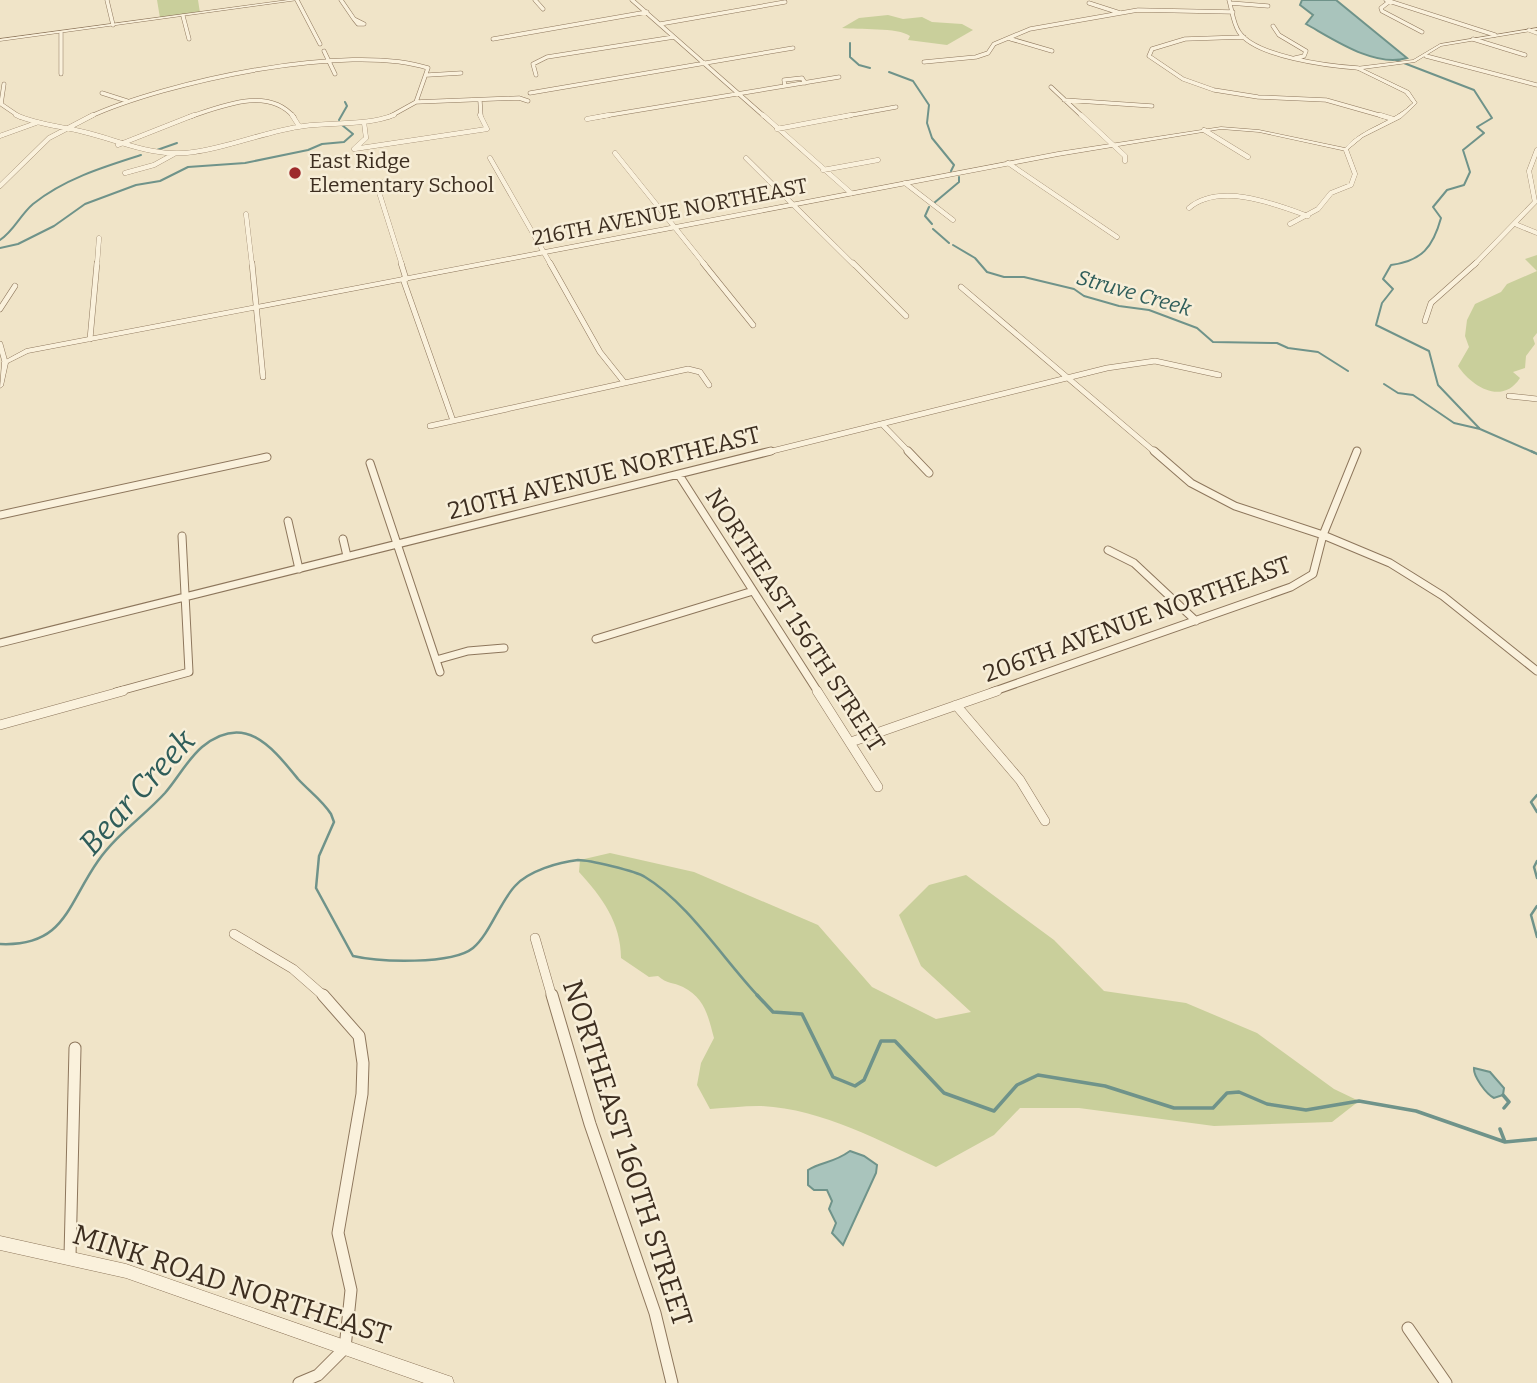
<svg xmlns="http://www.w3.org/2000/svg" width="1537" height="1383" font-family="Bitter,serif">
  <style>
    .green { fill: #c9cf9b }
    .water { fill: #a9c4bc; stroke: #6f938a; stroke-width: 2 }
    .lines { fill: none; stroke-linecap: round; stroke-linejoin: round }
    .stream-far2 { stroke: #6f938a; stroke-width: 2 }
    .stream-far1 { stroke: #6f938a; stroke-width: 2.5 }
    .stream { stroke: #6f938a; stroke-width: 3.5 }
    .minor-far5-casing { stroke: #8d765c; stroke-width: 4.5 }
    .minor-far4-casing { stroke: #8d765c; stroke-width: 5 }
    .minor-far3-casing { stroke: #8d765c; stroke-width: 6 }
    .minor-far2-casing { stroke: #8d765c; stroke-width: 9 }
    .minor-far1-casing { stroke: #8d765c; stroke-width: 10 }
    .minor-casing { stroke: #8d765c; stroke-width: 13 }
    .tertiary-casing { stroke: #8d765c; stroke-width: 1 }
    .minor-far5 { stroke: #faf1dc; stroke-width: 3.5 }
    .minor-far4 { stroke: #faf1dc; stroke-width: 4.5 }
    .minor-far3 { stroke: #faf1dc; stroke-width: 5 }
    .minor-far2 { stroke: #faf1dc; stroke-width: 7 }
    .minor-far1 { stroke: #faf1dc; stroke-width: 9 }
    .minor { stroke: #faf1dc; stroke-width: 11 }
    .tertiary { fill: #faf1dc; fill-rule: evenodd }
    .poi-dot { fill: #9e2a2b; stroke: #f7eed8; stroke-width: 2.5 }
    .labels { text-anchor: middle; stroke-width: 5; stroke-linejoin: round; paint-order: stroke }
    .far-poi-label { font-size: 21px; fill: #3d2e20; stroke: #f7eed8; text-anchor: start }
    .far-street-label { font-size: 21px; fill: #3d2e20; stroke: #f7eed8 }
    .far-water-label { font-size: 21px; font-style: italic; fill: #2f5d5a; stroke: #f7eed8 }
    .street-label { font-size: 24px; fill: #3d2e20; stroke: #f7eed8 }
    .near-street-label { font-size: 28px; fill: #3d2e20; stroke: #f7eed8 }
    .near-water-label { font-size: 32px; font-style: italic; fill: #2f5d5a; stroke: #f7eed8 }
  </style>
  <rect width="100%" height="100%" fill="#f0e4c8"/>
  <path class="green" d="M 157,0 L 198,0 L 200,13 L 160,18 Z
    M 888,15 L 903,19 L 922,17 L 932,22 L 962,24 L 973,30 L 947,45 L 908,40 L 910,36 C 898,27 858,30 842,28 L 859,18 Z
    M 1537,255 L 1537,333 L 1533,338 L 1535,344 L 1526,356 L 1525,368 L 1513,372 L 1520,378 C 1502,406 1471,386 1458,366 L 1469,347 L 1465,336 L 1467,320 L 1475,304 L 1501,292 L 1507,284 L 1537,271 L 1525,259 Z
    M 610,853 L 694,872 L 818,925 L 872,987 L 936,1019 L 971,1012 L 921,966 L 899,915 L 929,885 L 966,875 L 1054,940 L 1104,991 L 1186,1003 L 1257,1033 L 1334,1089 L 1359,1101 L 1332,1122 L 1214,1126 L 1079,1108 L 1020,1108 L 994,1135 L 936,1167 C 882,1142 820,1108 759,1106 C 743,1106 726,1108 710,1109 L 697,1085 L 701,1063 L 714,1038 C 708,1016 705,998 683,987 C 673,982 667,984 658,976 L 649,977 L 621,958 C 621,923 602,897 579,872 L 580,860 Z"/>
  <path class="water" d="M 1302,0 L 1336,0 L 1407,58 C 1375,68 1333,39 1306,24 L 1313,15 L 1300,5 Z
    M 1474,1068 L 1490,1072 L 1504,1088 L 1503,1095 L 1494,1098 C 1486,1094 1473,1076 1474,1068 Z
    M 850,1151 L 864,1156 L 877,1165 L 876,1173 L 843,1245 L 832,1233 L 836,1223 L 829,1209 L 832,1201 L 827,1190 L 814,1190 L 808,1185 L 808,1170 C 822,1161 832,1164 850,1151 Z"/>
  <g class="lines">
    <path class="stream-far2" d="M 850,43 L 850,57 L 859,65 L 870,68
      M 1396,60 L 1474,90 L 1492,118 L 1477,127 L 1484,133 L 1463,150 L 1470,172 L 1464,185 L 1447,190 L 1433,207 L 1441,218 C 1433,247 1422,261 1391,265 L 1383,279 L 1393,289 L 1382,303 L 1376,325 L 1429,351 L 1438,385 L 1480,429
      M 889,72 L 913,81 L 929,105 L 927,123 L 932,138 L 954,165 L 951,171
      M 339,120 L 347,106 L 345,102
      M 157,150 L 177,143
      M 934,203 L 959,182 L 959,177
      M 929,207 L 925,216 L 932,224
      M 933,229 L 949,243
      M 0,240 C 14,231 20,215 33,204 C 64,179 103,167 141,155
      M 953,245 L 975,258 L 987,272 L 1004,277 L 1024,277 L 1074,289 L 1084,296 L 1119,306 L 1149,310 L 1197,328 L 1213,342 L 1277,343 L 1288,348 L 1318,352 L 1348,371
      M 0,248 L 18,244 L 54,226 L 85,204 L 136,185 L 160,181 L 188,167 L 245,163 L 308,150 L 322,144 L 344,142 L 353,134 L 342,125
      M 1384,384 L 1398,393 L 1413,395 L 1454,423 L 1480,429 L 1535,453"/>
    <path class="stream-far1" d="M 1531,451 L 1537,454
      M 1537,795 L 1531,802 L 1537,812
      M 1537,861 L 1534,867 L 1537,878
      M 1537,906 L 1531,915 L 1537,937
      M 0,944 C 65,947 67,905 98,861 C 116,835 144,816 165,793 C 178,778 187,760 202,747 C 245,712 272,747 298,779 C 309,791 322,800 331,814 L 334,822 L 319,856 L 316,888 L 353,956 C 379,962 452,965 473,948 C 489,935 500,902 515,886 C 528,871 559,862 578,860 C 589,860 636,871 645,877 C 687,902 724,960 759,997"/>
    <path class="stream" d="M 757,995 L 773,1012 L 802,1014 L 833,1077 L 855,1086 L 864,1080 L 881,1041 L 895,1041 L 944,1093 L 994,1111 L 1017,1085 L 1038,1075 L 1105,1086 L 1174,1108 L 1213,1108 L 1227,1093 L 1239,1092 L 1267,1104 L 1306,1110 L 1359,1101 L 1416,1111 L 1505,1142 L 1537,1139
      M 1503,1095 L 1509,1102 L 1504,1108
      M 1500,1129 L 1505,1142"/>
    <g class="minor-far5-casing">
      <path id="minor-far5" d="M 107,0 L 113,25
        M 297,0 L 320,44
        M 341,0 L 354,19
        M 535,0 L 543,9
        M 632,0 L 765,117
        M 1229,0 C 1232,10 1233,23 1239,32 C 1256,57 1329,66 1358,68
        M 1386,0 L 1495,35
        M 1390,1 L 1381,8 L 1382,11 L 1422,32
        M 1089,3 L 1120,13
        M 1230,3 L 1268,6
        M 183,16 L 189,39
        M 354,19 L 364,24 L 358,24 Z
        M 660,24 L 785,2
        M 1273,26 L 1279,35 L 1306,51 L 1304,56 L 1295,58
        M 1529,30 L 1537,33
        M 61,33 L 61,74
        M 1244,37 L 1185,39 L 1152,49 L 1149,56 L 1183,79 L 1214,90 L 1258,97 L 1326,100 L 1386,117
        M 493,39 L 647,12
        M 1011,39 L 1052,51
        M 1473,39 L 1525,55
        M 324,51 L 335,74
        M 1426,56 L 1537,85
        M 924,62 L 976,57 L 988,53 L 994,44 L 1030,29 L 1138,10 L 1233,12
        M 428,75 L 461,73
        M 536,75 L 533,64 L 547,57 L 674,37
        M 4,84 L 1,104 L 20,117
        M 785,86 L 784,80 L 802,78 L 805,83
        M 1051,87 L 1083,117
        M 102,93 L 127,101
        M 530,93 L 793,48
        M 1064,100 L 1152,106
        M 480,101 L 481,117
        M 89,117 C 165,82 349,42 428,68 L 416,102
        M 189,117 C 222,106 268,86 294,117
        M 389,117 L 416,102 L 519,98 L 528,101
        M 598,117 L 839,77
        M 841,117 L 896,107"/>
    </g>
    <g class="minor-far4-casing">
      <path id="minor-far4" d="M 16,115 C 38,125 61,126 84,132 C 122,141 153,158 194,152 C 231,147 266,131 304,126 C 334,122 365,126 394,115
        M 292,115 L 299,126
        M 763,115 L 851,193
        M 1081,115 L 1125,156 L 1125,161
        M 1380,115 L 1393,119
        M 587,119 L 609,115
        M 777,129 L 851,115
        M 1204,130 L 1248,157
        M 0,136 L 36,123
        M 118,145 L 194,115
        M 354,149 L 487,129 L 480,115
        M 354,149 L 366,138 L 364,122
        M 615,153 L 705,265
        M 490,158 L 551,265
        M 746,158 L 854,265
        M 1008,163 L 1117,237
        M 823,170 L 878,160
        M 125,173 L 154,165 L 174,154
        M 382,182 L 378,189 L 402,265
        M 905,183 L 953,220
        M 0,186 L 49,138 L 93,115
        M 1189,208 C 1220,182 1275,204 1308,216
        M 246,214 L 252,265
        M 1290,224 L 1318,209 L 1331,193 L 1351,185 L 1355,174 L 1346,150
        M 1515,224 L 1537,233
        M 97,265 L 99,238
        M 1474,265 L 1535,202 L 1529,171 L 1537,150"/>
    </g>
    <g class="minor-far3-casing">
      <path id="minor-far3" d="M 252,263 L 263,377
        M 401,263 L 406,279
        M 550,263 L 600,352 L 624,382
        M 703,263 L 753,325
        M 853,263 L 906,316
        M 403,279 L 452,418
        M 961,287 L 1156,453
        M 0,309 L 15,286
        M 1425,321 L 1431,303 L 1476,263
        M 90,339 L 97,263
        M 0,344 L 5,362
        M 1509,396 L 1537,399
        M 882,424 L 910,453
        M 430,426 L 688,369 L 700,372 L 709,385
        M 764,453 L 1107,368 L 1155,361 L 1219,375"/>
    </g>
    <g class="minor-far2-casing">
      <path id="minor-far2" d="M 908,451 L 929,473
        M 1154,451 L 1191,483 L 1235,506 L 1323,535 L 1390,563 L 1443,596 L 1537,671
        M 370,463 L 440,672
        M 679,475 L 818,692
        M 0,515 L 267,457
        M 288,521 L 299,569
        M 343,539 L 347,556
        M 1108,550 L 1134,563 L 1196,621
        M 596,639 L 753,591
        M 0,643 L 771,451
        M 436,660 L 468,651 L 504,648
        M 116,692 L 189,672 L 182,536
        M 992,692 L 1291,587 L 1313,574 L 1323,535 L 1357,451"/>
    </g>
    <g class="minor-far1-casing">
      <path id="minor-far1" d="M 817,691 L 878,787
        M 956,705 L 1020,780 L 1045,821
        M 0,725 L 123,691
        M 851,742 L 997,691
        M 234,934 L 293,969 L 325,997
        M 535,938 L 552,997"/>
    </g>
    <g class="minor-casing">
      <path id="minor" d="M 552,995 L 590,1124 L 655,1313 L 672,1383
        M 70,1256 L 75,1048
        M 1408,1328 L 1446,1383
        M 299,1383 L 318,1375 L 345,1348 L 351,1290 L 338,1233 L 362,1094 L 363,1063 L 359,1036 L 323,995"/>
    </g>
    <g class="tertiary-casing">
      <path id="tertiary" d="M 288,0 L 298,0 L 0,41 L 0,39 Z
        M 1537,28 L 1537,30 L 1441,46 L 1415,62 L 1363,69 L 1409,91 L 1417,103 L 1401,118 L 1363,137 L 1346,151 L 1259,132 L 1221,129 L 1058,156 L 28,353 L 8,363 L 3,386 L 0,388 L 2,362 L 26,349 L 1058,152 L 1221,127 L 1259,130 L 1345,148 C 1363,127 1393,123 1413,103 L 1405,93 L 1356,69 L 1356,67 L 1413,60 L 1440,44 Z
        M 0,1236 L 126,1264 L 446,1375 L 452,1377 L 454,1383 L 424,1383 L 126,1278 L 0,1250 Z"/>
    </g>
    <use href="#minor-far5" class="minor-far5"/>
    <use href="#minor-far4" class="minor-far4"/>
    <use href="#minor-far3" class="minor-far3"/>
    <use href="#minor-far2" class="minor-far2"/>
    <use href="#minor-far1" class="minor-far1"/>
    <use href="#minor" class="minor"/>
    <use href="#tertiary" class="tertiary"/>
  </g>
  <circle class="poi-dot" cx="295" cy="173" r="7"/>
  <g class="labels">
    <g class="far-poi-label">
      <text x="309" y="168">East Ridge<tspan x="309" dy="24">Elementary School</tspan></text>
    </g>
    <g class="far-street-label">
      <text transform="translate(670 212) rotate(-11)" y="7">216TH AVENUE NORTHEAST</text>
    </g>
    <g class="far-water-label">
      <text transform="translate(1134 293) rotate(16)" y="7">Struve Creek</text>
    </g>
    <g class="street-label">
      <text transform="translate(604 473) rotate(-14)" y="8">210TH AVENUE NORTHEAST</text>
      <text transform="translate(1137 619) rotate(-20)" y="8">206TH AVENUE NORTHEAST</text>
      <text transform="translate(795 620) rotate(57)" y="8">NORTHEAST 156TH STREET</text>
    </g>
    <g class="near-street-label">
      <text transform="translate(628 1153) rotate(72)" y="10">NORTHEAST 160TH STREET</text>
      <text transform="translate(232 1284) rotate(18)" y="10">MINK ROAD NORTHEAST</text>
    </g>
    <g class="near-water-label">
      <text transform="translate(137 792) rotate(-48)" y="11">Bear Creek</text>
    </g>
  </g>
</svg>
